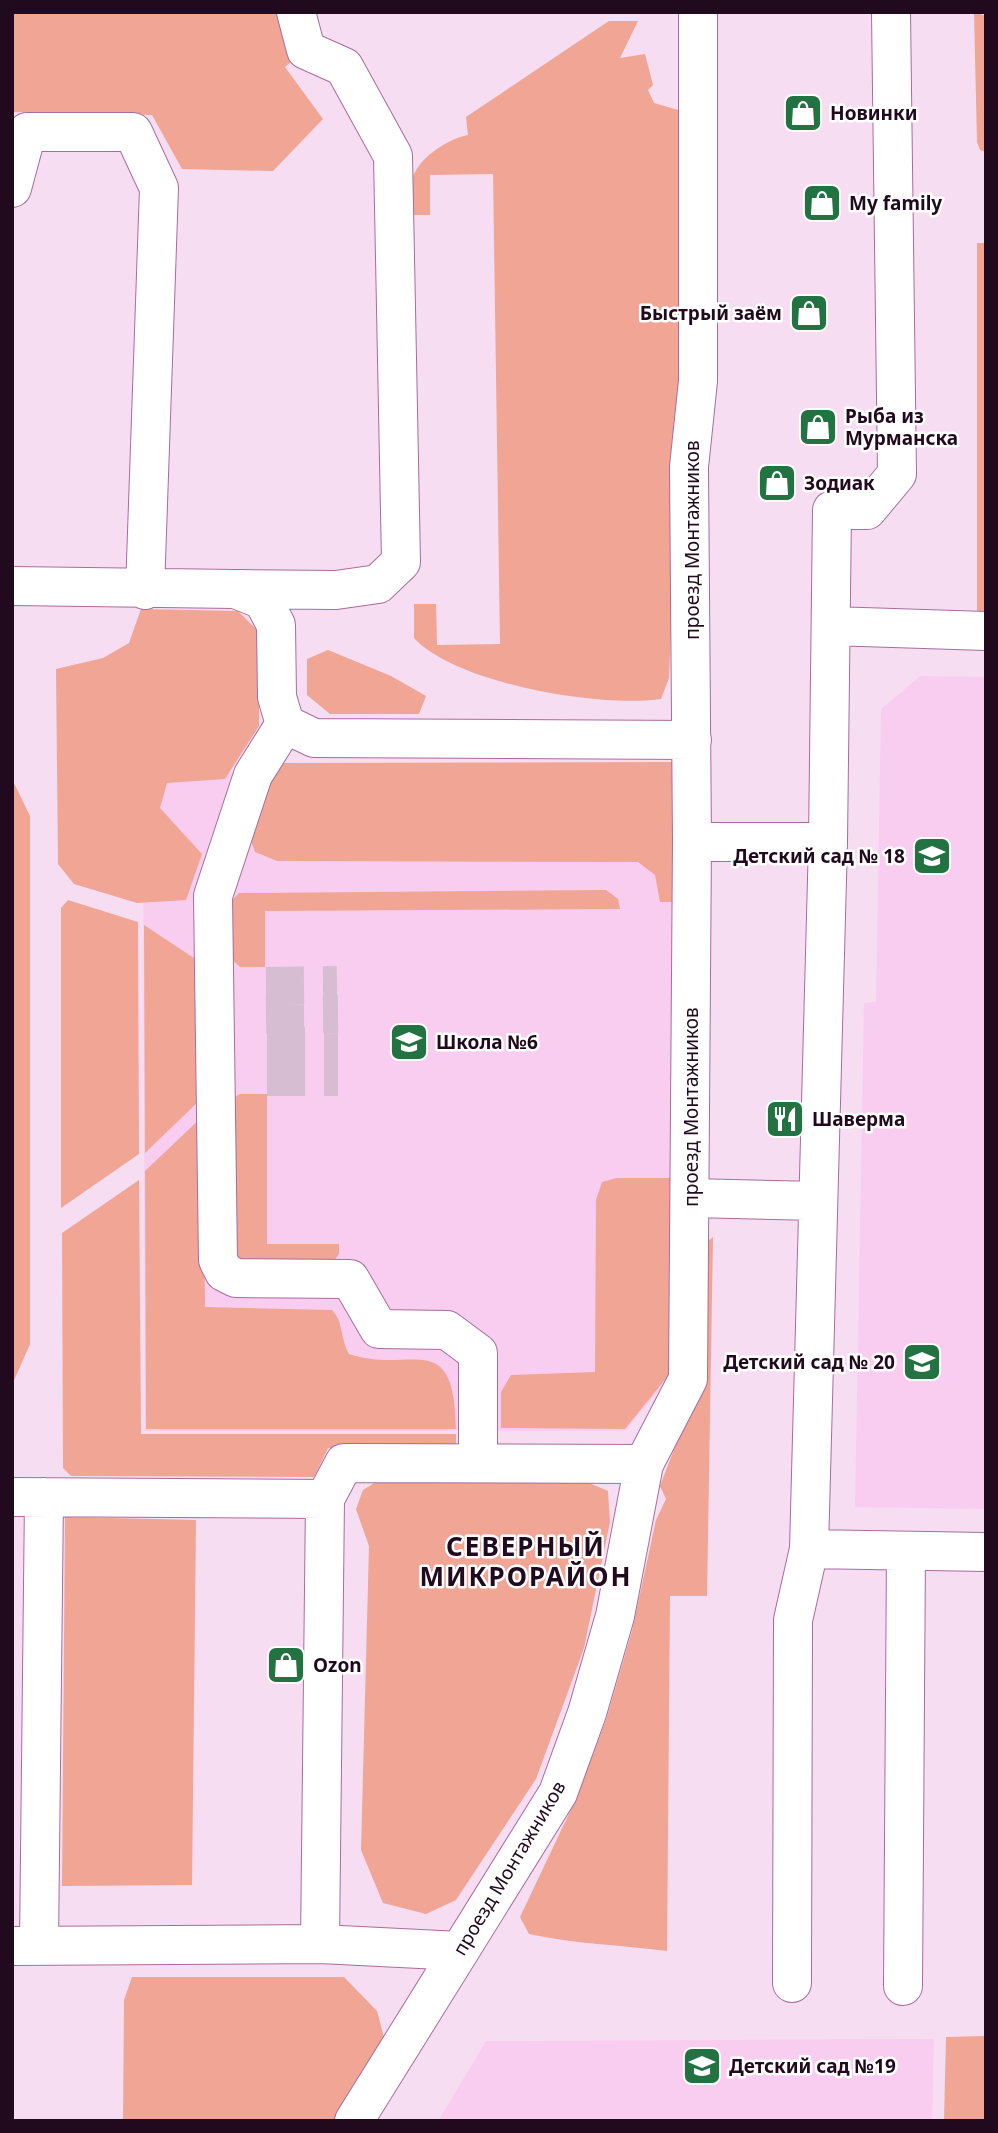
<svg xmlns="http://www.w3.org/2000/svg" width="998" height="2133" font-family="'Noto Sans',sans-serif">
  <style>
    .built { fill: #f9cdf0 }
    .green { fill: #f0a595 }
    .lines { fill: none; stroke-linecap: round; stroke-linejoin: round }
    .minor-tunnel { stroke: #d7bdd2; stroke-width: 38; stroke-dasharray: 38 19; stroke-linecap: butt }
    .minor-casing { stroke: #a86c9e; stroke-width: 40 }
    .minor { stroke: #fff; stroke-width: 38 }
    .labels { text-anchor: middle; stroke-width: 5; stroke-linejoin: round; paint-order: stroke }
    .poi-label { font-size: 19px; font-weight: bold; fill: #210a1e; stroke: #fff; text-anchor: start }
    .street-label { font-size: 19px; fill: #210a1e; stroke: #fff }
    .district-label { font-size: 26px; font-weight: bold; letter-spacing: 2px; fill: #210a1e; stroke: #fff }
  </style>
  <rect width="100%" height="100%" fill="#f7ddf2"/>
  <path class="built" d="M 920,676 L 986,677 L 986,1509 L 855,1507 L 864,1003 L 876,1002 L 881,709 Z
    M 675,772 L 674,1372 L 625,1431 L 145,1431 L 143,773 Z
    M 934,2039 L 932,2121 L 438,2121 L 486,2041 Z"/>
  <path class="green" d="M 12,12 L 306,12 L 323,35 L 285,67 L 323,119 L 273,171 L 182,169 L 152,115 L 12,112 Z
    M 974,12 L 986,16 L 986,152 L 980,150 L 977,142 Z
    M 609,21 L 638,21 L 620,58 L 645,54 L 653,85 L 648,90 L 654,103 L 685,112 L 681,375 L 669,678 L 661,699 C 600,708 457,684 414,638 L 414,604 L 436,604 L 437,645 L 500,644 L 493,174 L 430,175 L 430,215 L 409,215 C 410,204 409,191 412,180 C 417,159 447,139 468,135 L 466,117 Z
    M 977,243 L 986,243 L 986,624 L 977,618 Z
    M 141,609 L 238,611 L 259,632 L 259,726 L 225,779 L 167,783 L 160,808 L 202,854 L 186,900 L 137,903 L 74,884 L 58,864 L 56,669 L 103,658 L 129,643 Z
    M 328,650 L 391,676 L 426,696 L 419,714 L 330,714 L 307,695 L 307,659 Z
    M 671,762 L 684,768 L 685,902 L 660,902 L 655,875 L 638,862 L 277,861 L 255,852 L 248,832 L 274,763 Z
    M 12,779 L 30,816 L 30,1344 L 12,1385 Z
    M 606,890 L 618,899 L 620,909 L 265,911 L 265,967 L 240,967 L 230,958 L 230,902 L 239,893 Z
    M 68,900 L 138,922 L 139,1154 L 61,1208 L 61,908 Z
    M 144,925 L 200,962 L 201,1099 L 145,1153 Z
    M 240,1094 L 267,1094 L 267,1244 L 339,1244 L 339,1254 L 333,1262 L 248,1263 L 235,1257 L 235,1097 Z
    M 203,1116 L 205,1307 L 332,1310 C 344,1323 340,1338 349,1354 C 412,1375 454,1325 456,1429 L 146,1429 L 145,1171 Z
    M 617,1178 L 673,1178 L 672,1371 L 625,1429 L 501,1428 L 501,1392 L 511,1375 L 595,1372 L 596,1200 L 602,1182 Z
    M 139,1180 L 141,1434 L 456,1434 L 456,1449 L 328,1448 L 314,1477 L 71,1476 L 63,1468 L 62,1233 Z
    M 713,1237 L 707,1596 L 670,1596 L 667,1951 C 621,1945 574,1944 529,1934 L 520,1917 L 576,1799 L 606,1720 L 632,1631 L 656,1520 L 666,1499 L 660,1486 L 697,1389 L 706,1243 Z
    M 379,1480 L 587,1482 L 608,1491 L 610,1522 L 584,1648 L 536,1779 L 456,1900 L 426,1914 L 383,1903 L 361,1850 L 369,1546 L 356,1509 L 363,1490 Z
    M 65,1517 L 196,1520 L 192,1885 L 62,1886 Z
    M 132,1977 L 344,1977 L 377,2011 L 385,2041 L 337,2121 L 123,2121 L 124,2000 Z
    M 986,2036 L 986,2121 L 944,2121 L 946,2037 Z"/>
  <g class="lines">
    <path class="minor-tunnel" d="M 266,986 L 337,985
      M 266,1015 L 338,1014
      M 267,1046 L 338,1046
      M 267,1077 L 338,1077"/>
    <g class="minor-casing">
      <path id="minor" d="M 12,188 L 27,132 L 133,132 L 159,188 L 145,590
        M 12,586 L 235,589 L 263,600 L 276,625 L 277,697 L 285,724 L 314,738 L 692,740
        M 238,589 L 336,590 L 378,584 L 401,562 L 393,156 L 344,67 L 306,50 L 296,12
        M 831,626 L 986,631
        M 285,724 L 253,775 L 213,896 L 218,1260 L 224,1272 L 236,1278 L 350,1279 L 379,1329 L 447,1330 L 478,1353 L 478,1463
        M 692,842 L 828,842
        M 691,1198 L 818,1201
        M 12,1497 L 325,1499 L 344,1463 L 644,1464
        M 809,1549 L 828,842 L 832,510 L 867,510 L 897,474 L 891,12
        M 39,1944 L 44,1497
        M 320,1944 L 325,1499
        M 12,1946 L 320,1944 L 460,1951
        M 792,1983 L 793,1620 L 809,1549 L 986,1552
        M 903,1986 L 906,1551
        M 354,2121 L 558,1793 L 587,1713 L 615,1616 L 644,1464 L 688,1379 L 692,842 L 689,467 L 698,381 L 698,12"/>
    </g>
    <use href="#minor" class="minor"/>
  </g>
  <defs>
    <g id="shop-square" transform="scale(2.0125)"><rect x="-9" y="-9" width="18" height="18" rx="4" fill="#237242" stroke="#fff"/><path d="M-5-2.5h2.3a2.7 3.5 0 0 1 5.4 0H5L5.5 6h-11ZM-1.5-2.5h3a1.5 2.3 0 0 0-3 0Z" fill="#fff"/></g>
    <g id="school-square" transform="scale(2.0125)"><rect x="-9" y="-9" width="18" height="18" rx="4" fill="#237242" stroke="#fff"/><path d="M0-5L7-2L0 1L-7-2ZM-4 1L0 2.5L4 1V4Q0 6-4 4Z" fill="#fff"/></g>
    <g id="restaurant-square" transform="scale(2.0125)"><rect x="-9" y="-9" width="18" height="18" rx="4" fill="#237242" stroke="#fff"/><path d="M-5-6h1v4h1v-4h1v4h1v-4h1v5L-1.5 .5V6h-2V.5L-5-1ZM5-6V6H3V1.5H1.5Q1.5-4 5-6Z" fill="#fff"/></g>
  </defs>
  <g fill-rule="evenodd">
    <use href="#shop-square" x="803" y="113"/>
    <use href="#shop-square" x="822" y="203"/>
    <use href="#shop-square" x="809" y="313"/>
    <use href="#shop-square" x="818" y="427"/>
    <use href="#shop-square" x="777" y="483"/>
    <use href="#school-square" x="932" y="856"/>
    <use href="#school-square" x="409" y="1042"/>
    <use href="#restaurant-square" x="785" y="1119"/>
    <use href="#school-square" x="922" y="1362"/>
    <use href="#shop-square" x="286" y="1665"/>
    <use href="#school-square" x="702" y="2066"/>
  </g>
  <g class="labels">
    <g class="poi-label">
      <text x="830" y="120">Новинки</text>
      <text x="849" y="210">My family</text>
      <text x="782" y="320" text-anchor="end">Быстрый заём</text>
      <text x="845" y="423">Рыба из<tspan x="845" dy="22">Мурманска</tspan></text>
      <text x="804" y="490">Зодиак</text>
      <text x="905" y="863" text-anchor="end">Детский сад № 18</text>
      <text x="436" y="1049">Школа №6</text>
      <text x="812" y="1126">Шаверма</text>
      <text x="895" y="1369" text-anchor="end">Детский сад № 20</text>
      <text x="313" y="1672">Ozon</text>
      <text x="729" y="2073">Детский сад №19</text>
    </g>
    <g class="street-label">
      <text transform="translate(692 540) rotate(-90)" y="7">проезд Монтажников</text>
      <text transform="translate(691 1107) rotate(-90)" y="7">проезд Монтажников</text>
      <text transform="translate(509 1868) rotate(-59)" y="7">проезд Монтажников</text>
    </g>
    <g class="district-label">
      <text x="526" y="1556">СЕВЕРНЫЙ<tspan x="526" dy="30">МИКРОРАЙОН</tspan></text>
    </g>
  </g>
  <rect width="998" height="2133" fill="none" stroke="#210a1e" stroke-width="28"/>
</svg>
